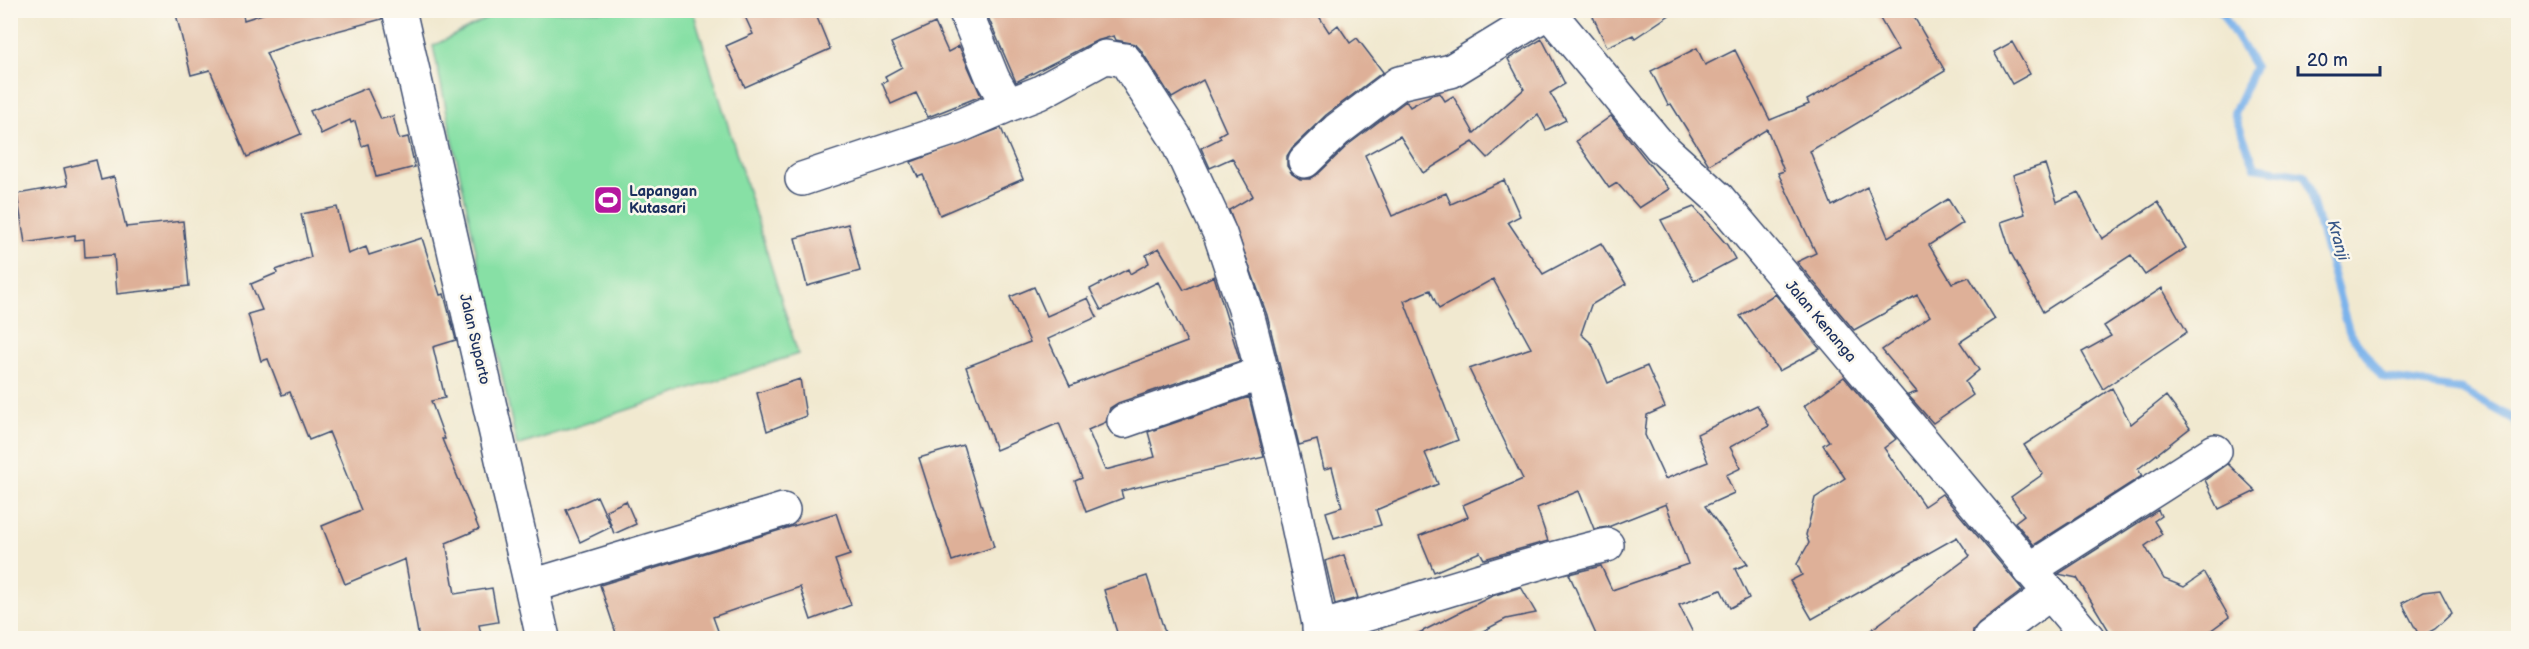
<svg xmlns="http://www.w3.org/2000/svg" width="2529" height="649" font-family="'Balsamiq Sans',sans-serif">
  <style>
    .green { fill: #87e0a5; stroke: #518882; stroke-width: 1.5 }
    .lines { fill: none; stroke-linecap: round; stroke-linejoin: round }
    .stream { stroke: #7bb3eb; stroke-width: 8 }
    .building { fill: #deb098 }
    .minor-casing { stroke: #3b4b6f; stroke-width: 36 }
    .minor { stroke: #fff; stroke-width: 33 }
    .labels { text-anchor: middle; stroke-width: 5; stroke-linejoin: round; paint-order: stroke }
    .poi-label { font-size: 15px; font-weight: bold; fill: #1b2f5e; stroke: #fbf7ec; text-anchor: start }
    .street-label { font-size: 15px; fill: #1b2f5e; stroke: #fbf7ec }
    .water-label { font-size: 16px; font-style: italic; fill: #385788; stroke: #fbf7ec }
  </style>
  <rect width="100%" height="100%" fill="#fbf7ec"/>
  <filter id="ink" filterUnits="userSpaceOnUse"><feTurbulence type="fractalNoise" baseFrequency=".0167" numOctaves="2"/><feDisplacementMap in="SourceGraphic" scale="12" xChannelSelector="R" yChannelSelector="G"/><feConvolveMatrix kernelMatrix="1 2 1 2 8 2 1 2 1" color-interpolation-filters="sRGB"/></filter>
  <filter id="wash" filterUnits="userSpaceOnUse"><feTurbulence type="fractalNoise" baseFrequency=".008" numOctaves="4" result="noise"/><feDisplacementMap in="SourceGraphic" scale="24" xChannelSelector="R" yChannelSelector="G"/><feGaussianBlur stdDeviation="1.35" result="paint"/><feColorMatrix in="noise" values="0 0 0 0 0 0 0 0 0 0 0 0 0 0 0 0 0 1.4 0 .05"/><feComposite in="paint" operator="in"/></filter>
  <g filter="url(#wash)">
    <rect width="100%" height="100%" fill="#f1e9d0"/>
    <path class="green" d="M 501,11 L 693,11 L 798,354 L 517,446 L 433,46 Z"/>
    <g class="lines">
      <path class="stream" d="M 2220,10 L 2255,67 L 2234,113 L 2255,167 L 2305,175 L 2349,331 L 2382,377 L 2462,390 L 2515,420 L 2518,429"/>
    </g>
    <g id="blocks">
      <path class="building" d="M 175,10 L 242,10 L 244,20 L 275,10 L 381,10 L 382,19 L 296,42 L 266,53 L 301,134 L 247,157 L 210,70 L 191,75 Z
        M 742,10 L 814,10 L 830,49 L 745,87 L 726,46 L 753,34 Z
        M 985,10 L 1315,10 L 1329,32 L 1338,25 L 1350,43 L 1357,38 L 1383,72 L 1326,115 L 1292,148 L 1287,156 L 1287,166 L 1292,174 L 1300,179 L 1310,179 L 1318,174 L 1349,144 L 1406,101 L 1410,107 L 1431,95 L 1440,93 L 1445,101 L 1453,96 L 1474,133 L 1524,89 L 1508,59 L 1542,39 L 1565,84 L 1550,93 L 1566,120 L 1546,130 L 1538,114 L 1488,158 L 1473,142 L 1423,173 L 1400,136 L 1365,155 L 1392,216 L 1446,193 L 1451,204 L 1504,180 L 1520,216 L 1508,222 L 1543,274 L 1601,243 L 1626,284 L 1591,305 L 1581,334 L 1592,344 L 1608,383 L 1647,366 L 1665,407 L 1647,415 L 1645,435 L 1665,479 L 1708,462 L 1697,434 L 1757,405 L 1769,426 L 1730,447 L 1741,468 L 1726,475 L 1734,493 L 1705,506 L 1748,564 L 1735,569 L 1749,598 L 1730,608 L 1721,590 L 1679,605 L 1696,639 L 1598,639 L 1569,574 L 1601,566 L 1612,590 L 1688,564 L 1666,504 L 1608,527 L 1594,529 L 1579,491 L 1537,508 L 1548,541 L 1484,559 L 1480,552 L 1434,572 L 1419,536 L 1468,517 L 1463,505 L 1523,479 L 1469,369 L 1531,348 L 1493,279 L 1439,309 L 1430,290 L 1404,301 L 1458,440 L 1425,453 L 1438,484 L 1376,510 L 1381,525 L 1334,539 L 1326,512 L 1342,507 L 1332,467 L 1324,469 L 1317,440 L 1299,445 L 1267,315 L 1229,210 L 1253,196 L 1232,158 L 1210,168 L 1201,148 L 1221,138 L 1219,135 L 1226,131 L 1203,80 L 1172,98 L 1140,49 L 1135,44 L 1116,40 L 1114,36 L 1096,41 L 1016,82 Z
        M 1590,10 L 1677,10 L 1635,38 L 1633,35 L 1607,47 Z
        M 1875,10 L 1910,10 L 1945,71 L 1810,151 L 1832,206 L 1867,187 L 1888,237 L 1948,199 L 1963,223 L 1929,245 L 1952,283 L 1969,277 L 1995,319 L 1960,342 L 1979,370 L 1965,382 L 1973,395 L 1933,423 L 1908,395 L 1917,392 L 1882,350 L 1930,316 L 1917,295 L 1854,330 L 1797,262 L 1816,253 L 1778,173 L 1784,171 L 1767,129 L 1709,165 L 1671,104 L 1668,105 L 1651,71 L 1697,48 L 1705,65 L 1735,50 L 1770,120 L 1809,104 L 1807,100 L 1898,50 Z
        M 935,23 L 948,52 L 959,46 L 981,96 L 928,117 L 916,93 L 891,104 L 882,83 L 887,81 L 885,76 L 902,67 L 891,43 Z
        M 2012,42 L 2030,74 L 2012,84 L 1994,52 Z
        M 367,88 L 381,119 L 393,116 L 399,139 L 408,137 L 415,167 L 376,177 L 368,144 L 362,146 L 355,121 L 351,123 L 350,120 L 321,134 L 310,111 Z
        M 1611,116 L 1669,189 L 1639,208 L 1617,183 L 1609,188 L 1576,141 Z
        M 1001,128 L 1023,179 L 940,215 L 923,175 L 918,177 L 911,162 Z
        M 96,160 L 101,180 L 114,177 L 126,227 L 183,221 L 189,286 L 117,294 L 114,255 L 85,257 L 84,239 L 75,240 L 75,235 L 25,243 L 17,194 L 68,185 L 64,168 Z
        M 2045,164 L 2057,202 L 2078,192 L 2102,239 L 2158,202 L 2186,248 L 2145,275 L 2131,255 L 2043,312 L 2011,253 L 2001,222 L 2025,214 L 2013,175 Z
        M 337,207 L 348,254 L 366,247 L 369,255 L 422,238 L 440,295 L 444,294 L 456,340 L 433,347 L 445,398 L 431,401 L 445,439 L 442,439 L 479,529 L 446,543 L 455,594 L 492,588 L 498,622 L 479,625 L 482,639 L 419,639 L 405,559 L 345,584 L 322,526 L 361,510 L 329,432 L 309,440 L 290,392 L 282,395 L 268,359 L 261,361 L 248,314 L 262,310 L 251,284 L 277,273 L 276,270 L 311,257 L 301,214 Z
        M 1694,207 L 1727,245 L 1735,259 L 1694,281 L 1661,220 Z
        M 848,224 L 860,271 L 807,286 L 795,238 Z
        M 1159,248 L 1184,290 L 1214,276 L 1240,361 L 1118,403 L 1110,408 L 1106,422 L 1088,430 L 1105,470 L 1155,457 L 1148,432 L 1249,397 L 1264,457 L 1121,491 L 1123,498 L 1086,512 L 1075,481 L 1082,478 L 1059,423 L 996,450 L 966,367 L 1030,342 L 1010,297 L 1034,287 L 1047,316 L 1088,298 L 1097,317 L 1048,339 L 1070,386 L 1187,342 L 1158,282 L 1101,310 L 1090,289 L 1128,269 L 1130,274 L 1149,263 L 1146,255 Z
        M 2162,288 L 2187,332 L 2103,389 L 2082,352 L 2111,336 L 2104,326 Z
        M 1775,294 L 1820,349 L 1779,371 L 1740,316 Z
        M 1844,377 L 1896,439 L 1884,448 L 1924,506 L 1942,494 L 2023,590 L 1979,623 L 1973,630 L 1972,639 L 1859,639 L 1970,556 L 1957,537 L 1812,619 L 1790,581 L 1802,575 L 1797,564 L 1809,543 L 1806,535 L 1815,498 L 1845,478 L 1823,445 L 1829,441 L 1804,406 Z
        M 800,379 L 806,416 L 767,431 L 757,393 Z
        M 2112,388 L 2131,424 L 2166,396 L 2190,428 L 2138,469 L 2142,476 L 2034,545 L 2015,522 L 2024,515 L 2011,497 L 2043,474 L 2024,445 Z
        M 963,445 L 994,547 L 952,561 L 919,458 Z
        M 2228,464 L 2256,491 L 2219,509 L 2205,480 Z
        M 597,496 L 611,527 L 580,542 L 566,510 Z
        M 626,501 L 636,524 L 614,534 L 606,510 Z
        M 2158,510 L 2161,516 L 2154,521 L 2162,534 L 2145,546 L 2164,579 L 2184,587 L 2204,573 L 2229,617 L 2199,639 L 2114,639 L 2077,578 L 2058,574 Z
        M 836,513 L 850,555 L 835,560 L 851,605 L 811,620 L 800,587 L 713,617 L 721,639 L 618,639 L 600,585 Z
        M 1344,555 L 1358,598 L 1335,604 L 1325,561 Z
        M 1147,576 L 1167,639 L 1119,639 L 1104,590 Z
        M 1521,587 L 1536,613 L 1506,619 L 1468,639 L 1407,639 L 1492,596 Z
        M 2440,590 L 2452,613 L 2435,629 L 2420,637 L 2402,603 L 2423,592 Z"/>
    </g>
  </g>
  <g filter="url(#ink)">
    <use href="#blocks" fill-opacity="0" stroke="#3b4b6f" stroke-width="1.5"/>
    <g class="lines">
      <g class="minor-casing">
        <path id="minor" d="M 399,10 L 543,638
          M 965,10 L 993,79 L 1008,105 L 1039,93 L 1105,57 L 1125,60 L 1175,137 L 1220,234 L 1249,321 L 1286,469 L 1322,638
          M 1547,10 L 1660,146 L 1719,199 L 2088,638
          M 1305,161 L 1337,130 L 1399,83 L 1451,71 L 1548,12
          M 802,179 L 955,128 L 1008,105
          M 1124,421 L 1262,373
          M 2029,570 L 2215,451
          M 532,586 L 783,510
          M 1319,628 C 1416,602 1509,568 1607,545
          M 1990,638 L 2049,594"/>
      </g>
      <use href="#minor" class="minor"/>
    </g>
  </g>
  <defs>
    <g id="stadium-square" transform="scale(1.5)"><rect x="-9" y="-9" width="18" height="18" rx="4" fill="#b5179e" stroke="#fbf7ec"/><path d="M0-5a6.5 5 0 1 0 0 10a6.5 5 0 1 0 0-10ZM-3.5-1.8h7v3.6h-7Z" fill="#fff"/></g>
  </defs>
  <g fill-rule="evenodd">
    <use href="#stadium-square" x="608" y="200"/>
  </g>
  <g class="labels">
    <g class="poi-label">
      <text x="629" y="196">Lapangan<tspan x="629" dy="17">Kutasari</tspan></text>
    </g>
    <g class="street-label">
      <text transform="translate(1821 321) rotate(50)" y="5">Jalan Kenanga</text>
      <text transform="translate(475 339) rotate(77)" y="5">Jalan Suparto</text>
    </g>
    <g class="water-label">
      <text transform="translate(2339 240) rotate(74)" y="6">Kranji</text>
    </g>
  </g>
  <rect width="2529" height="649" fill="none" stroke="#fbf7ec" stroke-width="36"/>
  <path d="M2298 66v9h82v-9" fill="none" stroke="#1b2f5e" stroke-width="3"/>
  <text x="2307" y="66" font-size="18" fill="#1b2f5e" stroke="#fbf7ec" stroke-width="4.5" paint-order="stroke">20 m</text>
</svg>
